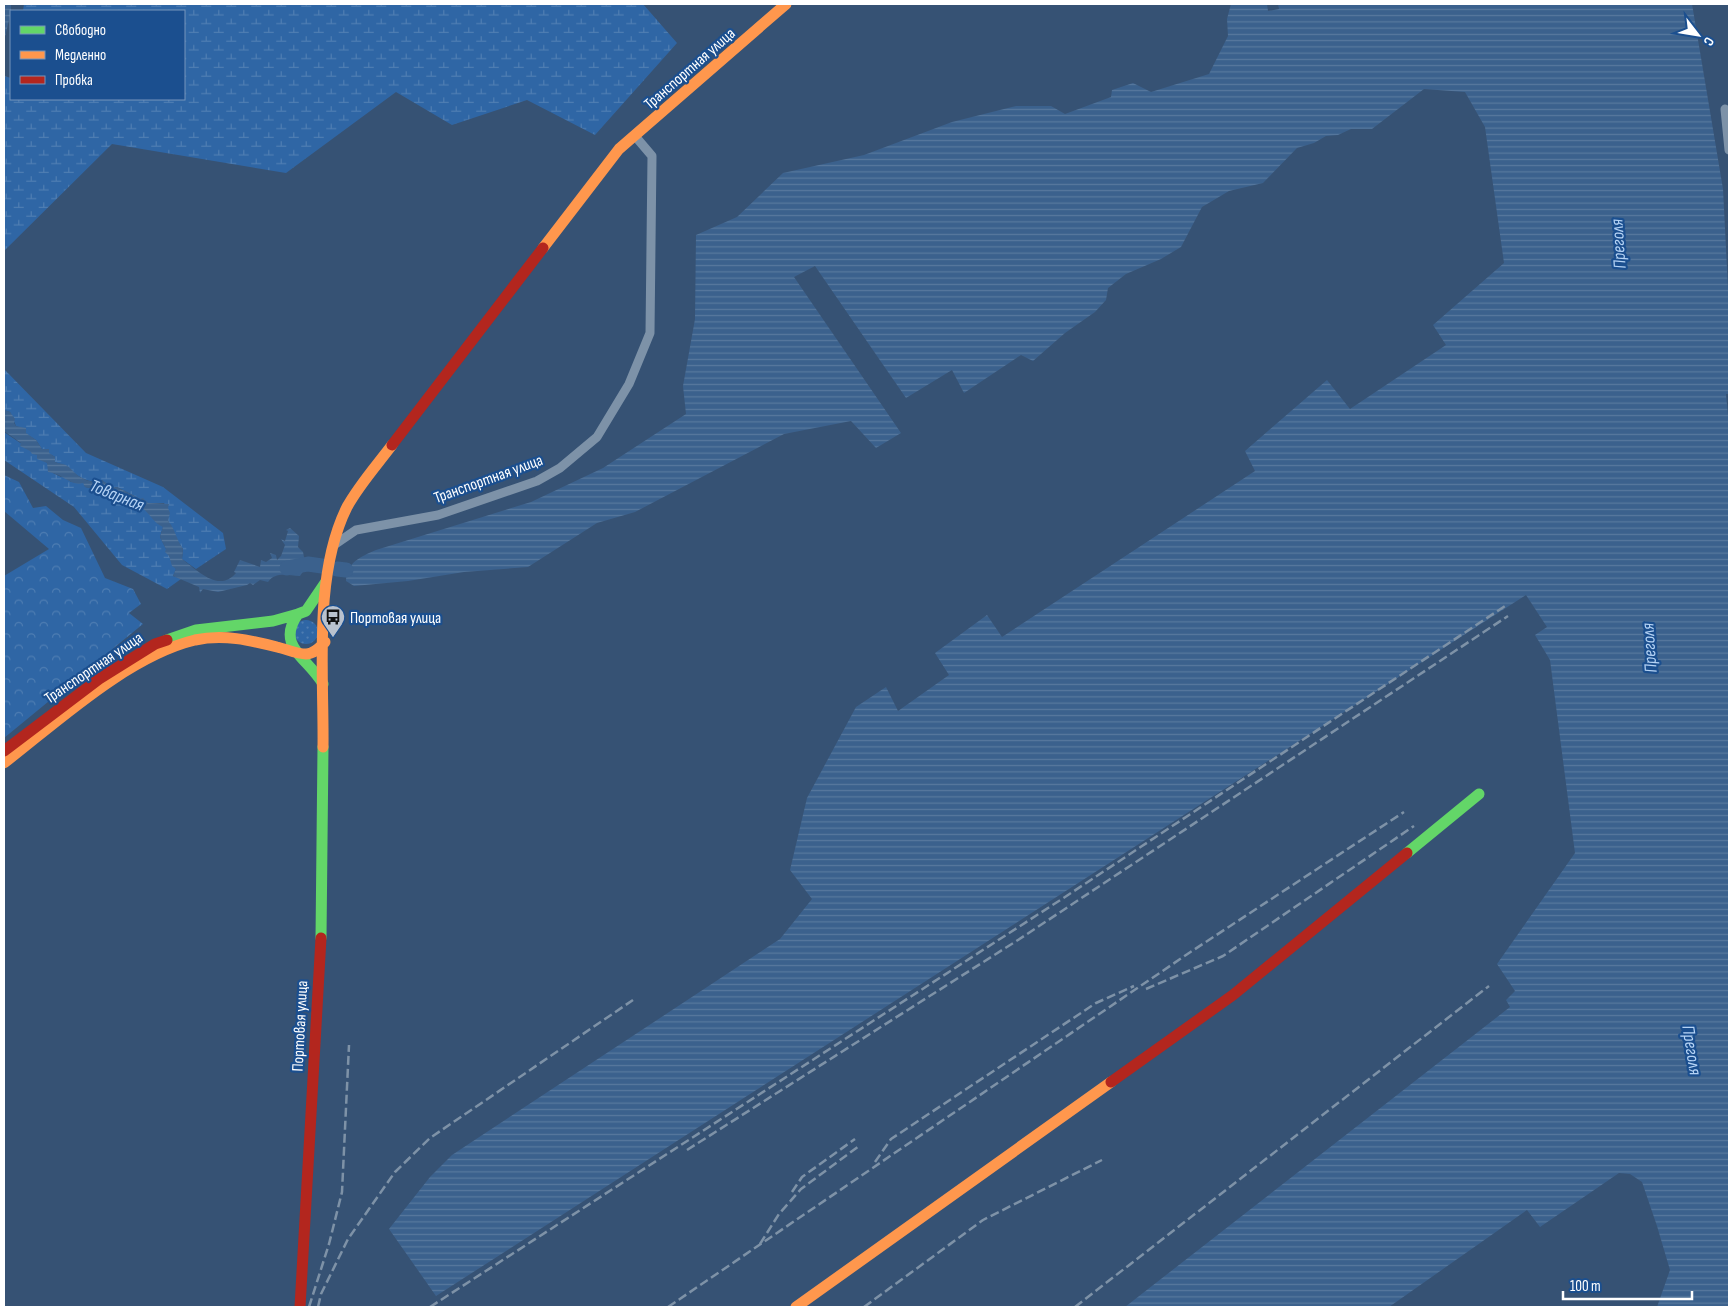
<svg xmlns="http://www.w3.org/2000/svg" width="1733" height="1311" font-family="'Sofia Sans Condensed',sans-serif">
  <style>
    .grass { fill: url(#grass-dots) }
    .forest { fill: url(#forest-crowns) }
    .wetland { fill: url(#wetland-marsh) }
    .water { fill: url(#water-rules) }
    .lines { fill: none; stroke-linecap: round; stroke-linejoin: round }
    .river { stroke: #3b618d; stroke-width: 15 }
    .street { stroke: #7d92a8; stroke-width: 9 }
    .fast { stroke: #63d668; stroke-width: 11 }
    .slow { stroke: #ff974d; stroke-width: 11 }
    .jam { stroke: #b3261e; stroke-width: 11 }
    .rail { stroke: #7e92a7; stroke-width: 2.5; stroke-dasharray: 9 4; stroke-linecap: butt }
    .labels { text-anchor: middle; stroke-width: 4.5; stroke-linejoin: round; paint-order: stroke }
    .street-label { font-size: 16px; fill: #fff; stroke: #1b4f8f }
    .poi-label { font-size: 16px; fill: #fff; stroke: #1b4f8f; text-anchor: start }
    .water-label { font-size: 18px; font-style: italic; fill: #b5d3f5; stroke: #1b4f8f }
  </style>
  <defs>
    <pattern id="grass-dots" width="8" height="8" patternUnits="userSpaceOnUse" patternTransform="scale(1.25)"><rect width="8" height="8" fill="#2f66a5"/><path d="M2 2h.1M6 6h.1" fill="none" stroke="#4e7db2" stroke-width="1.8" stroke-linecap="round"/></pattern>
    <pattern id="forest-crowns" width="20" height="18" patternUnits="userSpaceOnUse" patternTransform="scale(1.25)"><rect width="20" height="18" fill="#2f66a5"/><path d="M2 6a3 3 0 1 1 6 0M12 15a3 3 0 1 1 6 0" fill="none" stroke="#4e7db2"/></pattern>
    <pattern id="wetland-marsh" width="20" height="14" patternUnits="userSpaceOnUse" patternTransform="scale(1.25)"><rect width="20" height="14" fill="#2f66a5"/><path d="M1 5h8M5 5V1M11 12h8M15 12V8" fill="none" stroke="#4e7db2"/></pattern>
    <pattern id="water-rules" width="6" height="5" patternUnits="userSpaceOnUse" patternTransform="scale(1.25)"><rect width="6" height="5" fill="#3b618d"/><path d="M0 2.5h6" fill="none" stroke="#58799e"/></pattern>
  </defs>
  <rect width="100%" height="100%" fill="#365274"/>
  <path class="grass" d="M294 632a12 12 0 1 1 24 0a12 12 0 1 1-24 0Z"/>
  <path class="forest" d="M 4,475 L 19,482 L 33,508 L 46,506 L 63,520 L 81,528 L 105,578 L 133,589 L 141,604 L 129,613 L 143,624 L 4,738 L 4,576 L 49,549 L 4,511 Z"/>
  <path class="wetland" d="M 24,4 L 643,4 L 677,43 L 595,135 L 527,100 L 452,125 L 396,92 L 286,173 L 112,144 L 4,251 L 4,76 L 11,78 L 11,99 L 184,99 L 184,11 L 23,11 Z
    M 4,369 L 86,453 L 163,487 L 223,533 L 226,549 L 196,569 L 182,559 L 183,549 C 177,541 172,532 169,523 C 166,515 169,510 164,503 L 148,503 L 117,487 L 112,488 L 102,480 C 84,487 71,467 55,462 L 55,457 L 42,449 L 36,440 L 25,433 L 26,430 L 16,426 L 10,412 L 4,410 Z
    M 4,432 L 38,455 L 47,463 L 53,473 L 61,477 L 64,476 L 71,482 L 84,483 L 85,487 L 105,491 L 114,496 L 119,495 L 123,499 L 147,510 L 163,527 L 160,537 L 176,569 L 173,576 L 181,579 L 167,589 L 122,565 L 74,507 L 4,460 Z"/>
  <path class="water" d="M 4,4 L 11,4 L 11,12 L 4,41 Z
    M 1231,4 L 1267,4 L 1268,11 L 1279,9 L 1278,4 L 1692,4 L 1723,189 L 1729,308 L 1729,394 L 1726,394 L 1729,426 L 1729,1307 L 1657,1307 L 1670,1270 L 1657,1226 L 1642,1182 L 1630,1174 L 1619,1173 L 1540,1227 L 1527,1210 L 1389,1307 L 1125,1307 L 1510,1007 L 1506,1000 L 1515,991 L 1497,964 L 1575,853 L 1550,660 L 1535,635 L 1547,627 L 1526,595 L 436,1296 L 389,1229 L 430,1177 L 452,1155 L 780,939 L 812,899 L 790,870 L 807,798 L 856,707 L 886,687 L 898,711 L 949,675 L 935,653 L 987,615 L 1002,637 L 1255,471 L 1245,451 L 1327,380 L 1350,409 L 1446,345 L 1433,325 L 1504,263 L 1485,127 L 1465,92 L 1424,89 L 1372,129 L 1351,129 L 1338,135 L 1326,136 L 1314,143 L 1297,148 L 1263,183 L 1229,191 L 1202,207 L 1181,247 L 1161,259 L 1126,274 L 1108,288 L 1106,300 L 1095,312 L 1065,333 L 1033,361 L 1021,355 L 964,393 L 952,370 L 906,398 L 815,266 L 794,277 L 901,433 L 876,448 L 851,421 L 784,434 L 635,512 L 597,523 L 528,567 L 464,572 L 408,581 L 354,586 L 346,581 C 347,562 360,557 376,550 L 531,502 L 603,468 L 686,414 L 683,386 L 695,319 L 696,235 L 737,217 L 783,173 L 864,155 L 952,122 L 1016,106 L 1051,106 L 1065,114 L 1111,97 L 1112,90 L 1133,83 L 1151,92 L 1209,74 L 1228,36 L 1227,19 Z
    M 4,410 L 10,412 L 15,419 L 14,423 L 16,426 L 26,428 L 26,433 L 36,440 L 42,449 L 49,449 L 49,453 L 55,457 L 55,462 C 61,464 67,464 70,468 C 78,477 89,485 102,480 L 112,488 L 117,487 L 140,499 L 143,498 L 148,503 L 169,504 L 168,508 L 170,513 L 168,521 C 175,528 176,539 183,549 L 182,559 C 198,571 219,593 236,573 L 234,572 L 240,560 L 260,567 L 261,560 L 266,562 L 272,558 L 270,553 L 276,555 L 277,560 L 281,556 L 285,545 L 281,539 L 285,541 L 288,531 L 286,530 L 290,528 L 299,536 L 298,547 L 303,552 L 306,567 L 300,576 C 288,576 276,571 268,582 L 260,580 L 253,585 L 250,583 L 247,585 L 218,592 L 203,589 L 200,593 L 199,587 L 173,576 L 176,569 L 172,566 L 169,556 L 165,552 L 166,549 L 160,537 L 163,527 C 153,523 149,512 141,507 L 136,508 L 134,503 L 131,506 L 130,502 L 120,498 L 119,495 L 114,496 L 105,491 L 85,487 L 83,483 C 72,487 61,473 48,472 L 47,463 L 37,459 L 37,455 L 32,454 L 30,451 L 20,446 L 21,443 L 4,431 Z"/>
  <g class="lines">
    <path class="river" d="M 287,568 L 308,564 L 322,566
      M 337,569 L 346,570"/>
    <path class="street" d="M 1725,109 L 1729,150
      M 334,545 L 356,530 L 438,515 L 537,481 L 560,468 L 597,437 L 629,384 L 650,333 L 652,156 L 635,136"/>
    <path class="fast" d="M 298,614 C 275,646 308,658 323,684
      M 167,640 L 196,630 L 273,621 L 298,614 L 306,611 L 325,583
      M 1407,853 L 1479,794
      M 321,938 L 323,747"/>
    <path class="slow" d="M 543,248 L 619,149 L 786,4
      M 323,747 C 324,673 313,575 347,507 C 359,485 377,465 392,445
      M 4,763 C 57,722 128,656 195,640 C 223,634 250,640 277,647 C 286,649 297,654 306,654 C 314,654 320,647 325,642
      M 796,1307 L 1111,1082"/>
    <path class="jam" d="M 392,445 L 543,248
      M 4,751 L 99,679 L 155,644 L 167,640
      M 1111,1082 L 1233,995 L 1407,853
      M 300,1307 L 321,938"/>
    <path class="rail" d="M 1146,989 L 1223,956 L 1414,826
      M 687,1150 L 1018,940 L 1508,616
      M 875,1162 L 891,1139 L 1096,1003 L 1134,986
      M 792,1192 L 802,1177 L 855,1139
      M 760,1244 L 779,1214 L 801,1189 L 859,1146
      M 309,1307 L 329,1244 L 342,1192 L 349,1045
      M 318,1307 L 321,1294 L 348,1239 L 395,1172 L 430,1138 L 633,1000
      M 430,1307 L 1065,897 L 1505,606
      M 668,1307 L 1189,953 L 1404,812
      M 864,1307 L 983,1220 L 1102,1160
      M 1075,1307 L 1489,986"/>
  </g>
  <defs>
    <g id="bus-pin" transform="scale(1.25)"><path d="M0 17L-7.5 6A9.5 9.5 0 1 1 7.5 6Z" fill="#b9c2ce" stroke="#1b4f8f"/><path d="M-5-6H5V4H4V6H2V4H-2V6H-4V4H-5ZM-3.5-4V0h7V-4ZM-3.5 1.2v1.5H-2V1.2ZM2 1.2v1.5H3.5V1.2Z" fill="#111"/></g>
  </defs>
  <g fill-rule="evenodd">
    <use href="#bus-pin" x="333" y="617"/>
  </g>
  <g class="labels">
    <g class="street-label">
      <text transform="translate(689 68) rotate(-41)" y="6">Транспортная улица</text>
      <text transform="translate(488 478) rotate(-20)" y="6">Транспортная улица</text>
      <text transform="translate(93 667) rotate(-34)" y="6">Транспортная улица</text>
      <text transform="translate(299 1026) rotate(-87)" y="6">Портовая улица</text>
    </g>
    <g class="poi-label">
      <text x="350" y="623">Портовая улица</text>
    </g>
    <g class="water-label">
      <text transform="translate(1618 244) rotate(-94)" y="6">Преголя</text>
      <text transform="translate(117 495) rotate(22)" y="6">Товарная</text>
      <text transform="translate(1649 648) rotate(-94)" y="6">Преголя</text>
      <text transform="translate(1692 1050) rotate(81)" y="6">Преголя</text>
    </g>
  </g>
  <rect width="1733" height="1311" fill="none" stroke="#ffffff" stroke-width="10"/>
  <rect x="10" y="10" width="175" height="90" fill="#1b4f8f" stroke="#7695bc"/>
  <rect x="20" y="26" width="25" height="8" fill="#63d668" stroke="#7695bc"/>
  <text x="55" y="35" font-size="15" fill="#ffffff">Свободно</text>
  <rect x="20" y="51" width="25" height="8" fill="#ff974d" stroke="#7695bc"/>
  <text x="55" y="60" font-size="15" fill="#ffffff">Медленно</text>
  <rect x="20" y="76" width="25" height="8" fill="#b3261e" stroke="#7695bc"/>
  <text x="55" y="85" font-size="15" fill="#ffffff">Пробка</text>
  <g transform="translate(1698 35) rotate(121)" stroke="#1b4f8f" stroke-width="4" paint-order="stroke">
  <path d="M0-4L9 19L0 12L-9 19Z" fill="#ffffff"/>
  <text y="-8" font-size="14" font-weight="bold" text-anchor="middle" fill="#ffffff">С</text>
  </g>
  <path d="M1563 1291v8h129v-8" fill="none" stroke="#ffffff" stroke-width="2.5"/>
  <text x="1570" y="1291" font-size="15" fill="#ffffff" stroke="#1b4f8f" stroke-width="4" paint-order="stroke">100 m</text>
</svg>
